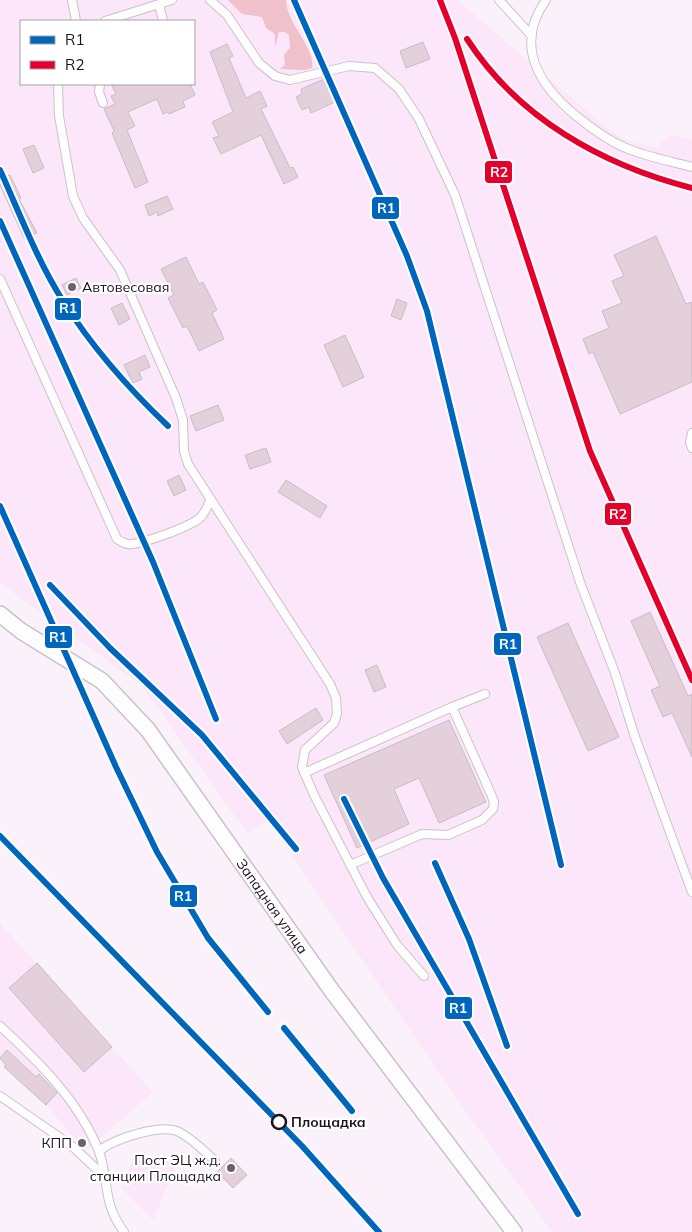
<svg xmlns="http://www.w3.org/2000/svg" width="692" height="1232" font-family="Mulish,sans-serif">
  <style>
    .built { fill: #fbe7f9; fill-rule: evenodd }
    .forest { fill: #f0c0cb }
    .building { fill: #e3d0db; stroke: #c8bdc4 }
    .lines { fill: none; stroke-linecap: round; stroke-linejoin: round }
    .service-casing { stroke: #cbc1ca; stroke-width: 10 }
    .minor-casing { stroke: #cbc1ca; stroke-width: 18 }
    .service { stroke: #fefdfe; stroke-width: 8 }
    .minor { stroke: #fefdfe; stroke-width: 15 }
    .rail-1-casing { stroke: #fff; stroke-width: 10 }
    .rail-2-casing { stroke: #fff; stroke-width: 10 }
    .rail-1 { stroke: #0065bd; stroke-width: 6 }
    .rail-2 { stroke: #e4002b; stroke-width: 6 }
    .poi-dot { fill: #6b616a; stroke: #fff; stroke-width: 2 }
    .stop-dot { fill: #fff; stroke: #1d131d; stroke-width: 2.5 }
    .labels { text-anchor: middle; stroke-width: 4.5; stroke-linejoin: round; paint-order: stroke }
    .poi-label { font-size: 14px; fill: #1d131d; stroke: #fff; text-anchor: end }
    .street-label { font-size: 14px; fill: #1d131d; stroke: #fff }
    .stop-label { font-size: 14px; font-weight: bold; fill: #1d131d; stroke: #fff; text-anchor: start }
    .line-badge { stroke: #fff; stroke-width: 2 }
    .badge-label { font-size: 14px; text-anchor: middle; font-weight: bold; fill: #fff }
  </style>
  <rect width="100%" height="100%" fill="#fbf1fa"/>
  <path class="built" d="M 0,0 L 457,0 L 612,132 L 633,143 L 658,147 L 669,135 L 692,140 L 692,1232 L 552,1232 L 446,1084 L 269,821 L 247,833 L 142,686 L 0,583 ZM 21,21 L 194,21 L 194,84 L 21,84 Z
    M 0,923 L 153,1092 L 85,1151 L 46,1105 L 0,1063 Z
    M 135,1154 L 177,1163 L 153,1220 L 122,1189 Z"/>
  <path class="forest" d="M 228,0 L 286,0 C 287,25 316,48 312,68 L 304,70 L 280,69 L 285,65 L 284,55 L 290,48 L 289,35 L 285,32 L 279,32 L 275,47 L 275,34 L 266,28 L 262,17 L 242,14 Z"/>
  <path class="building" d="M 423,42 L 430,59 L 406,68 L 400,51 Z
    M 227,44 L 233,56 L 229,58 L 246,98 L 260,91 L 267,106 L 261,109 L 290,168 L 293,167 L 298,177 L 284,184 L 261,135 L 221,154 L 213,138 L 219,136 L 212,122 L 233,112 L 210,52 Z
    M 324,79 L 335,102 L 311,113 L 309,107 L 302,110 L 296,97 L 302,94 L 301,89 Z
    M 111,84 L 190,84 L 195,95 L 183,101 L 185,107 L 169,114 L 168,112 L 163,114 L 157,99 L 128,112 L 135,126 L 127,130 L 148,182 L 135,188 L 112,133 L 114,131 L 104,109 L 115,104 L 111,96 L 116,94 Z
    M 34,145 L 44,168 L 33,173 L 23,149 Z
    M 10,175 L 21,198 L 19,199 L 37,233 L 24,238 L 0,185 L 0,179 Z
    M 167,196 L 173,209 L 158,216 L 157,212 L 149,216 L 145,205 Z
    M 656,236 L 686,304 L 692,302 L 692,382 L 620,414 L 593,352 L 589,354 L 583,339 L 609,328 L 602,311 L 622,303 L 612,281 L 624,276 L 614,255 Z
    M 186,257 L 199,284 L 203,282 L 217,310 L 212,313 L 224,339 L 199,351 L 187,326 L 183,328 L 168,298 L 174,295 L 161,269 Z
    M 76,278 L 81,288 L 67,295 L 62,285 Z
    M 397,299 L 407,303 L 401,320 L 391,316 Z
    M 122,303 L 130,319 L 119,325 L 111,308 Z
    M 345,335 L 364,377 L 343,387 L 324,345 Z
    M 145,355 L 150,367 L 139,372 L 142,379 L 133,383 L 124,365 Z
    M 218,405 L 224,420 L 196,431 L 190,416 Z
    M 266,448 L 271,462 L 250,469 L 245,455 Z
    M 179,475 L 186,490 L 174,496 L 167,481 Z
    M 286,480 L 327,506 L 320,518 L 278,492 Z
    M 650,612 L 688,696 L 692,694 L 692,757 L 672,713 L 663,717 L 651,690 L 660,686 L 631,621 Z
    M 568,623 L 619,737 L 588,751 L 537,637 Z
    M 377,665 L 386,687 L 374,692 L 365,670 Z
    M 316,708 L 323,720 L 287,744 L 279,731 Z
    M 449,720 L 486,802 L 439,823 L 419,778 L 394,789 L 409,824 L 357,848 L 324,775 Z
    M 37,963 L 112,1047 L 84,1072 L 9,988 Z
    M 7,1050 L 36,1077 L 39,1074 L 57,1093 L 46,1105 L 4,1067 L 6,1065 L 0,1058 Z
    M 231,1158 L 247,1175 L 233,1188 L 217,1172 Z"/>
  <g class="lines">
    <g class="service-casing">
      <path id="service" d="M 72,0 L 76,21
        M 210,0 L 227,15 L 259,63 L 275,76 L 290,80 L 349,66 L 375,68 L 399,89 L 419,119 L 455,195 L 581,585 L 615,673 L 635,737 L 692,892
        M 499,0 L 531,35
        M 546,0 C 511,49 544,92 584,122 C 597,132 611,142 626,148 C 647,157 670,161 692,167
        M 159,4 L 163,21
        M 105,21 L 172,0
        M 58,84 L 59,116 L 73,196 L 83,218 L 120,270 L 176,398 L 183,420 L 184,451 L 188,464 L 330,684 L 336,698 L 337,714 L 334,723 L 305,750 L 302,767 L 314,795 L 367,897 L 397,945 L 424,976
        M 100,84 L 99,92 L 103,103
        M 0,279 L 117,539 C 122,542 126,545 132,544 C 147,542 190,527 201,517 C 205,512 208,506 210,500
        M 692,433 L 690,442 L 692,448
        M 452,707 L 485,694
        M 304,773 L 452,707 L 491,794 L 494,802 L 493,809 L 482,820 L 448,835 L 422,834 L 350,865
        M 0,1026 C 38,1061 78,1100 98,1149 C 110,1179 101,1201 124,1232
        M 0,1096 L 72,1146 L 103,1175
        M 99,1151 C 114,1139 161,1123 179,1132 C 193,1139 204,1151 215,1161"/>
    </g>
    <g class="minor-casing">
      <g id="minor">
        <path id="s1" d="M 0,614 L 21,631 L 102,681 L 148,730 L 332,991 L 514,1232"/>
      </g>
    </g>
    <use href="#service" class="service"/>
    <use href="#minor" class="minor"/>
    <g class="rail-1-casing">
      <path id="rail-1" d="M 294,0 L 407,256 L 427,311 L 561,865
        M 0,170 C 20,214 37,260 63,301 C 92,347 128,388 168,426
        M 0,221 L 153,562 L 216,719
        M 0,506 L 116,767 L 157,852 L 208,938 L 268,1012
        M 50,585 L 110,648 L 202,735 L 296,849
        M 344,799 L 383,878 L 578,1214
        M 0,836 L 302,1146 L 379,1232
        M 435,863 L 469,939 L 507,1046
        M 284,1028 L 352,1111"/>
    </g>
    <g class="rail-2-casing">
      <path id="rail-2" d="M 440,0 L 455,38 L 590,451 L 692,680
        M 467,39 C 518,118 602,165 692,188"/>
    </g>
    <use href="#rail-1" class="rail-1"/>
    <use href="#rail-2" class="rail-2"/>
  </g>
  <g class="poi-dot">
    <circle cx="72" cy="287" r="5"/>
    <circle cx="82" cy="1143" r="5"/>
    <circle cx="231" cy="1168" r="5"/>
  </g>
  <circle class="stop-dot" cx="279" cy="1122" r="7"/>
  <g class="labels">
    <g class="poi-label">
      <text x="82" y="292" text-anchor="start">Автовесовая</text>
      <text x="72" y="1148">КПП</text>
      <text x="221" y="1165">Пост ЭЦ ж.д.<tspan x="221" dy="16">станции Площадка</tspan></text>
    </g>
    <g class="street-label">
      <text dy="5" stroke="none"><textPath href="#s1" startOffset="405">Западная улица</textPath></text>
    </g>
    <g class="stop-label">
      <text x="291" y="1127">Площадка</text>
    </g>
  </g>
  <g class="line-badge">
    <rect x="484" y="160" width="29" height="24" rx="5" fill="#e4002b"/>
    <rect x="371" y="196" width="29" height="24" rx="5" fill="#0065bd"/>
    <rect x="54" y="297" width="28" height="24" rx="5" fill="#0065bd"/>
    <rect x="604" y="502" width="28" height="24" rx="5" fill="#e4002b"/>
    <rect x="44" y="625" width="29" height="24" rx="5" fill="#0065bd"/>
    <rect x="493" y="632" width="29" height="24" rx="5" fill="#0065bd"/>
    <rect x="169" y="884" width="29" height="24" rx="5" fill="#0065bd"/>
    <rect x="444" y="996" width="29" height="24" rx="5" fill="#0065bd"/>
  </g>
  <g class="badge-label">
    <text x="499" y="177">R2</text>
    <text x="386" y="213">R1</text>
    <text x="68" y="313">R1</text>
    <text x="618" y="519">R2</text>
    <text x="58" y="642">R1</text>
    <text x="508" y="649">R1</text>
    <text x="183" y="901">R1</text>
    <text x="458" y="1013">R1</text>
  </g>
  <rect x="20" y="20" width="175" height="65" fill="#ffffff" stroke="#a5a1a5"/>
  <rect x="30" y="36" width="25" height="8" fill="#0065bd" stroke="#a5a1a5"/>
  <text x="65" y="45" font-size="15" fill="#1d131d">R1</text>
  <rect x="30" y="61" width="25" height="8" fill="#e4002b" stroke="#a5a1a5"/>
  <text x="65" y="70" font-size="15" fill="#1d131d">R2</text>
</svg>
